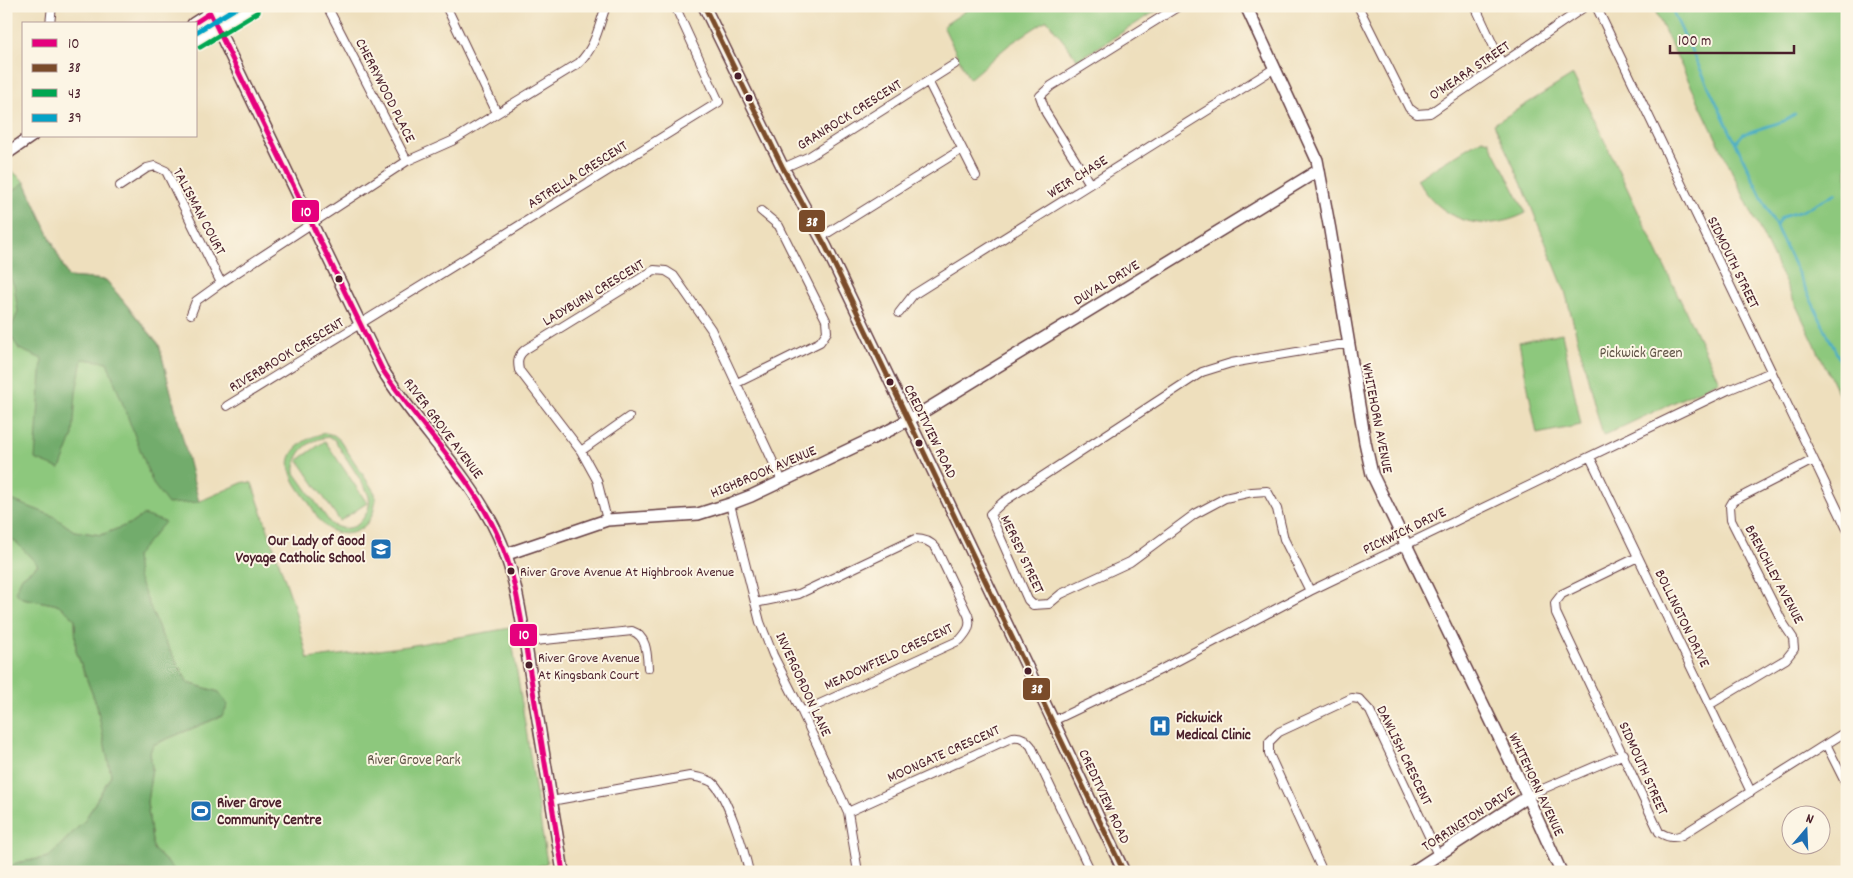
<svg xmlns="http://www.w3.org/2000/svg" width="1853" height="878" font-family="Dekko,sans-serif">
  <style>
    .green { fill: #8dc87d; stroke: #6c7454; fill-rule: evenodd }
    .forest { fill: #72ac6c; stroke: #5e664c }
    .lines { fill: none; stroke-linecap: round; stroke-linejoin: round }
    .stream { stroke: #48adc7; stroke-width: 2.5 }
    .street-casing { stroke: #633c41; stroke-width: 10 }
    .secondary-casing { stroke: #633c41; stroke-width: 14 }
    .street { stroke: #fff; stroke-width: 8 }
    .secondary { stroke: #fff; stroke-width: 11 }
    .bus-1-casing { stroke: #fcf5e5; stroke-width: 9 }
    .bus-2-casing { stroke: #fcf5e5; stroke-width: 9 }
    .bus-3-casing { stroke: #fcf5e5; stroke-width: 9 }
    .bus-4-casing { stroke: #fcf5e5; stroke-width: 9 }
    .bus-1 { stroke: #e5007d; stroke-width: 5 }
    .bus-2 { stroke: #7a4b2a; stroke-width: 5 }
    .bus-3 { stroke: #00a651; stroke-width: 5 }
    .bus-4 { stroke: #04a2c6; stroke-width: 5 }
    .bus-dot { fill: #4a1f2b; stroke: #fcf5e5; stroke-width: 2 }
    .labels { text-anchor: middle; stroke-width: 4; stroke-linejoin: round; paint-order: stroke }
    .bus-label { font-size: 14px; fill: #4a1f2b; stroke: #fcf5e5; text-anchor: start }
    .street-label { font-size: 15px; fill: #4a1f2b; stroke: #fcf5e5 }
    .park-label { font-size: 15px; fill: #5e5244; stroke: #fcf5e5 }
    .poi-label { font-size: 15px; font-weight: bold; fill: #4a1f2b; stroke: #fcf5e5; text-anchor: start }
    .line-badge { stroke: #fcf5e5; stroke-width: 2 }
    .badge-label { font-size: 14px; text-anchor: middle; font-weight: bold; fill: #fff }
  </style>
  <rect width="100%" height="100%" fill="#fcf5e5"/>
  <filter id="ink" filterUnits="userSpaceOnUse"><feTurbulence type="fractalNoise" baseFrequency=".02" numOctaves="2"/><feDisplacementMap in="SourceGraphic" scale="10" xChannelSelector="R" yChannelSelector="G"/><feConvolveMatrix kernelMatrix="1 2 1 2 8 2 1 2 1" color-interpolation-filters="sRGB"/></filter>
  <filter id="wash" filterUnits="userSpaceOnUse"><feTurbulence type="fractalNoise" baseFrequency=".0096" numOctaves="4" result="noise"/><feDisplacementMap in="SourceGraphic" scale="20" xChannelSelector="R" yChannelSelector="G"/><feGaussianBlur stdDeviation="1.12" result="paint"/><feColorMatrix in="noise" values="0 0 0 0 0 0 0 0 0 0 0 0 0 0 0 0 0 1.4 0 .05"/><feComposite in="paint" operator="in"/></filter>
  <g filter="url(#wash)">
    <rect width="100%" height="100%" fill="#eedfbd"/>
    <path class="green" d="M 973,6 L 1164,6 L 1078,60 L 1047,20 L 1010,44 L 969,79 L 943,26 Z
      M 1653,6 L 1847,6 L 1847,412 L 1670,42 Z
      M 1573,75 L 1719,381 L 1603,436 L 1565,291 L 1524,189 L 1494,124 Z
      M 1482,139 L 1489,141 L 1526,213 C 1482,235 1441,221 1417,179 Z
      M 12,171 L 25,182 L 68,277 L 106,280 L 159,344 L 198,502 L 244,482 L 252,483 L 293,603 L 308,659 L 408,646 L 510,628 L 547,863 L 522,872 L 177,872 L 153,849 L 147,802 L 152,768 L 150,752 L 153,745 L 162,741 L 222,716 L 219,692 L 188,683 L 162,636 L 137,577 L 136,556 L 143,515 L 132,523 L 101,535 L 74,531 L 53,516 L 6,498 L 6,174 Z
      M 1562,333 L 1581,425 L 1537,434 L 1519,342 Z
      M 326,433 L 334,435 L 340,440 L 375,493 C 379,520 356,543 330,530 C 320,524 315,512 309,503 C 303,494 294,484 291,473 C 282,451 308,436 326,433 ZM 329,437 L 335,440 C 341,452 367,487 369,497 C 371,508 365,518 357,525 C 348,530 340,529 331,524 L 295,473 C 293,453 309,439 329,437 Z
      M 325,441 L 367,503 L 340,521 L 298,460 Z
      M 6,537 L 15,540 L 38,565 L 22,577 L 22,598 L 59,605 L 75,619 L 76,651 L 97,706 L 111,775 L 85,820 L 49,857 L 16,863 L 6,870 Z"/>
    <path class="forest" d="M 25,182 L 68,277 L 106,280 L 159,345 L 199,502 L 168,504 L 153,484 L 107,362 L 82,359 L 76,393 L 73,435 L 60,469 L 35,459 L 42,359 L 19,349 L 9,333 L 18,312 L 14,285 L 6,271 L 6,196 Z
      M 6,498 L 53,516 L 74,531 L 101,535 L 132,523 L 143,515 L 165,522 L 136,556 L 138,577 L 162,636 L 188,683 L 219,692 L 228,705 L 222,716 L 162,741 L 153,745 L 150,752 L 152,768 L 147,802 L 153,849 L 177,872 L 6,872 L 6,870 L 16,863 L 49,857 L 85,820 L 111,775 L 97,706 L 76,651 L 75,619 L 59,605 L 22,598 L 15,592 L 22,577 L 38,565 L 15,541 L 6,537 Z"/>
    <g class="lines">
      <path class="stream" d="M 1670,6 L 1847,375
        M 1736,142 L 1743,134 L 1784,121 L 1795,114
        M 1776,227 L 1778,222 L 1782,217 L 1802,211 L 1836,193"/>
    </g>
  </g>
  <g filter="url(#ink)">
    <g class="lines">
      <g class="street-casing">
        <path id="street" d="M 327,6 L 407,161
          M 446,6 L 497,113
          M 1358,6 L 1409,108 L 1417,114 L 1430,113 L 1586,6
          M 1475,6 L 1502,64
          M 1596,6 L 1847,529
          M 50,24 L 52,6
          M 928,81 L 976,176
          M 783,168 L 810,156 L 955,64
          M 1090,184 L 1046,113 L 1040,96 L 1051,86 L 1179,6
          M 120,186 L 147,168 L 155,166 L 166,171 L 221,283
          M 821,237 L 962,149
          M 899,313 L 913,295 L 1275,68
          M 191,314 L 196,301 L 221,283 L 407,161 L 452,141 L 579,63 C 596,46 598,28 606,6
          M 737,383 L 820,342 L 827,332 L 826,320 L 779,226 L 761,211
          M 227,406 L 719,102 L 675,6
          M 581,451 L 629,417
          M 1590,457 L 1751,792
          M 730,504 L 760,622 L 773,655 L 802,712 L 848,812 L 858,872
          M 607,520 L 597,480 L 581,451 L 519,370 C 517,360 518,355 526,349 L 654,270 L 666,271 L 674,276 L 711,329 L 782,481
          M 1638,557 L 1562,594 L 1555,603 L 1556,613 L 1659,832 C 1667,837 1673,839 1682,835 L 1847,731
          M 1310,591 L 1284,539 L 1277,509 L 1267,491 L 1252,492 L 1225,498 L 1195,514 L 1130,562 L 1061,594 L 1049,604 L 1033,605 L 1028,600 L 990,514 L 1003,502 L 1202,372 L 1231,363 L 1338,345 L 1349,345
          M 755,603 L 799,594 L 915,539 C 924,539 930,541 936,548 L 968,615 C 972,626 967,632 960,640 L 802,712
          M 525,642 L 632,631 C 647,636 647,654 648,668
          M 1709,705 L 1786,659 L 1794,649 L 1793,638 L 1783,623 L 1731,520 L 1730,506 L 1733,501 L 1813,460
          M 1053,721 L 1160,670 L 1310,591 L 1728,390 L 1771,372
          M 1826,744 L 1847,786
          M 1527,797 L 1538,791 L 1624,754
          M 551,801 L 690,776 C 698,777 705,778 712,782 C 727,794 745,853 749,872
          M 848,812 L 1013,737 C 1022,736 1026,740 1031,746 L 1091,872
          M 1323,872 L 1269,754 L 1269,742 L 1279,732 L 1352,698 L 1359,699 L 1370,711 L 1438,855"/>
      </g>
      <g class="secondary-casing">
        <path id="secondary" d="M 207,6 L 382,369 C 415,423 462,467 492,523 C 517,569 522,625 531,677 C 542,742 552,807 563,872
          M 704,6 L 783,168 L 826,247 L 1053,721 L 1124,872
          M 1246,6 L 1317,160 L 1330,230 L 1365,442 L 1372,474 L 1523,787 L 1561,872
          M 193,24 L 221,6
          M 196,41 L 254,6
          M 6,154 L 32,136
          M 507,554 L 607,520 L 698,514 L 730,504 L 751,496 L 890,430 L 921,413 L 1319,170
          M 1412,872 L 1527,797"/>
      </g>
      <use href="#street" class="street"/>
      <use href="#secondary" class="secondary"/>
      <g class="bus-1-casing">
        <path id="bus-1" d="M 193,24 L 210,13 L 382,369 C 420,427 473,477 500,541 C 511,565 516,591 521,618 L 563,872"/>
      </g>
      <g class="bus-2-casing">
        <path id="bus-2" d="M 704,6 L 783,168 L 826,247 L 1124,872"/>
      </g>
      <g class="bus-3-casing">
        <path id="bus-3" d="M 200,47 L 258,12"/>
      </g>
      <g class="bus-4-casing">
        <path id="bus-4" d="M 196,32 L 239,6"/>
      </g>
      <use href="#bus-1" class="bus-1"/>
      <use href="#bus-2" class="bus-2"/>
      <use href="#bus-3" class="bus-3"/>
      <use href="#bus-4" class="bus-4"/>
    </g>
  </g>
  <defs>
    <g id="school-square" transform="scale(1.125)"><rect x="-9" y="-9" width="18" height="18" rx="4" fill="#1f6fb2" stroke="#fcf5e5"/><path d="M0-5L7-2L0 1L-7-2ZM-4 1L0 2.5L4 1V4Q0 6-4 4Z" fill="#fff"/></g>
    <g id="hospital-square" transform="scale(1.125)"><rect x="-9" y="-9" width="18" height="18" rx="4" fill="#1f6fb2" stroke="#fcf5e5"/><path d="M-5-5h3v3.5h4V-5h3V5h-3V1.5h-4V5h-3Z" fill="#fff"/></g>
    <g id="stadium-square" transform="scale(1.125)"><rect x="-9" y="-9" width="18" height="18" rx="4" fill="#1f6fb2" stroke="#fcf5e5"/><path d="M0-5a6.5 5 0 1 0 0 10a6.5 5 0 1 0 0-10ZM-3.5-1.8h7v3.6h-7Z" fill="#fff"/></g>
  </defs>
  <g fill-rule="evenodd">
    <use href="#school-square" x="381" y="549"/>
    <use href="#hospital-square" x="1160" y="726"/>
    <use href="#stadium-square" x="201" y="811"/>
  </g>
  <g class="bus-dot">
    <circle cx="738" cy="76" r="4.5"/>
    <circle cx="749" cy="98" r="4.5"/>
    <circle cx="339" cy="279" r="4.5"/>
    <circle cx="890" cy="382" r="4.5"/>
    <circle cx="919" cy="443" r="4.5"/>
    <circle cx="511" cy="571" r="4.5"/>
    <circle cx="529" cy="665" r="4.5"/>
    <circle cx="1028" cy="671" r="4.5"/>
  </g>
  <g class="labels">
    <g class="bus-label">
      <text x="520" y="576">River Grove Avenue At Highbrook Avenue</text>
      <text x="538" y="662">River Grove Avenue<tspan x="538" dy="17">At Kingsbank Court</tspan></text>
    </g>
    <g class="street-label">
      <text transform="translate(1469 70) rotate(-34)" y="5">O'MEARA STREET</text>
      <text transform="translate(386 90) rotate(63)" y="5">CHERRYWOOD PLACE</text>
      <text transform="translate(849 114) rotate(-32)" y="5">GRANROCK CRESCENT</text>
      <text transform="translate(577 174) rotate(-32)" y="5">ASTRELLA CRESCENT</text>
      <text transform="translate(1077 176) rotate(-32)" y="5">WEIR CHASE</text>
      <text transform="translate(200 211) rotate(62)" y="5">TALISMAN COURT</text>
      <text transform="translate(1734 262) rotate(64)" y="5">SIDMOUTH STREET</text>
      <text transform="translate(1106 282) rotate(-31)" y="5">DUVAL DRIVE</text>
      <text transform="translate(593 292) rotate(-31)" y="5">LADYBURN CRESCENT</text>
      <text transform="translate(286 354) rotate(-31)" y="5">RIVERBROOK CRESCENT</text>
      <text transform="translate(1378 418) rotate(79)" y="5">WHITEHORN AVENUE</text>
      <text transform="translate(444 428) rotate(53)" y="5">RIVER GROVE AVENUE</text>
      <text transform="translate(931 431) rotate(64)" y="5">CREDITVIEW ROAD</text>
      <text transform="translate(763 471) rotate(-23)" y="5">HIGHBROOK AVENUE</text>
      <text transform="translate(1404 530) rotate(-26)" y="5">PICKWICK DRIVE</text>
      <text transform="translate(1023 554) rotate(65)" y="5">MERSEY STREET</text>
      <text transform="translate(1775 574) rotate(62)" y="5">BRENCHLEY AVENUE</text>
      <text transform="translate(1683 618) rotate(64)" y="5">BOLLINGTON DRIVE</text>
      <text transform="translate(888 656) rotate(-25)" y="5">MEADOWFIELD CRESCENT</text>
      <text transform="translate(804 684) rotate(65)" y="5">INVERGORDON LANE</text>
      <text transform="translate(943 753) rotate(-24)" y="5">MOONGATE CRESCENT</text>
      <text transform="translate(1405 755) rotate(64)" y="5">DAWLISH CRESCENT</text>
      <text transform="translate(1644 768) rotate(66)" y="5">SIDMOUTH STREET</text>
      <text transform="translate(1537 784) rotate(65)" y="5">WHITEHORN AVENUE</text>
      <text transform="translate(1105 796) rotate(65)" y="5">CREDITVIEW ROAD</text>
      <text transform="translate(1468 818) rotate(-33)" y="5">TORRINGTON DRIVE</text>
    </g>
    <g class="park-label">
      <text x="1641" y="357">Pickwick Green</text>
      <text x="414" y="764">River Grove Park</text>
    </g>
    <g class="poi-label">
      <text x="365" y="545" text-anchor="end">Our Lady of Good<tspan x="365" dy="17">Voyage Catholic School</tspan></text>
      <text x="1176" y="722">Pickwick<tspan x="1176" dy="17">Medical Clinic</tspan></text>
      <text x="217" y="807">River Grove<tspan x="217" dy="17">Community Centre</tspan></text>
    </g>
  </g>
  <g class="line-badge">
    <rect x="291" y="199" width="29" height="24" rx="5" fill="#e5007d"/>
    <rect x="798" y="209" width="28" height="24" rx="5" fill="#7a4b2a"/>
    <rect x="509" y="623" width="29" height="24" rx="5" fill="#e5007d"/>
    <rect x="1022" y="677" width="29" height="24" rx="5" fill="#7a4b2a"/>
  </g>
  <g class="badge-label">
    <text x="306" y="216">10</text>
    <text x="812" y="226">38</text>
    <text x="524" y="639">10</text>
    <text x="1037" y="693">38</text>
  </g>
  <rect width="1853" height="878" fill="none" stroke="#fcf5e5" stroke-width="25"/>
  <rect x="22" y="22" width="175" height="115" fill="#fcf5e5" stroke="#b59f9b"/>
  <rect x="32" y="39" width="25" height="8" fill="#e5007d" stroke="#b59f9b"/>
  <text x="68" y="48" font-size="15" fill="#4a1f2b">10</text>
  <rect x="32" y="64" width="25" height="8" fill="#7a4b2a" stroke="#b59f9b"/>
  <text x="68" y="72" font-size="15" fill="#4a1f2b">38</text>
  <rect x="32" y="89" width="25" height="8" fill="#00a651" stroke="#b59f9b"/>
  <text x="68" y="98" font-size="15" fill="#4a1f2b">43</text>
  <rect x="32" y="114" width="25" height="8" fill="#04a2c6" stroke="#b59f9b"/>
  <text x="68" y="122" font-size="15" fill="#4a1f2b">39</text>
  <g transform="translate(1806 830) rotate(19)"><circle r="24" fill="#fcf5e5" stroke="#b59f9b"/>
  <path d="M0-4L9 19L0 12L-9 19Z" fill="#1f6fb2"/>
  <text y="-8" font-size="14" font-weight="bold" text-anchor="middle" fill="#4a1f2b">N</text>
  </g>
  <path d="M1670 45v8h124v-8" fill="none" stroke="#4a1f2b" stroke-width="2.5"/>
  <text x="1678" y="45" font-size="15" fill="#4a1f2b" stroke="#fcf5e5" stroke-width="4" paint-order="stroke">100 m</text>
</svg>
